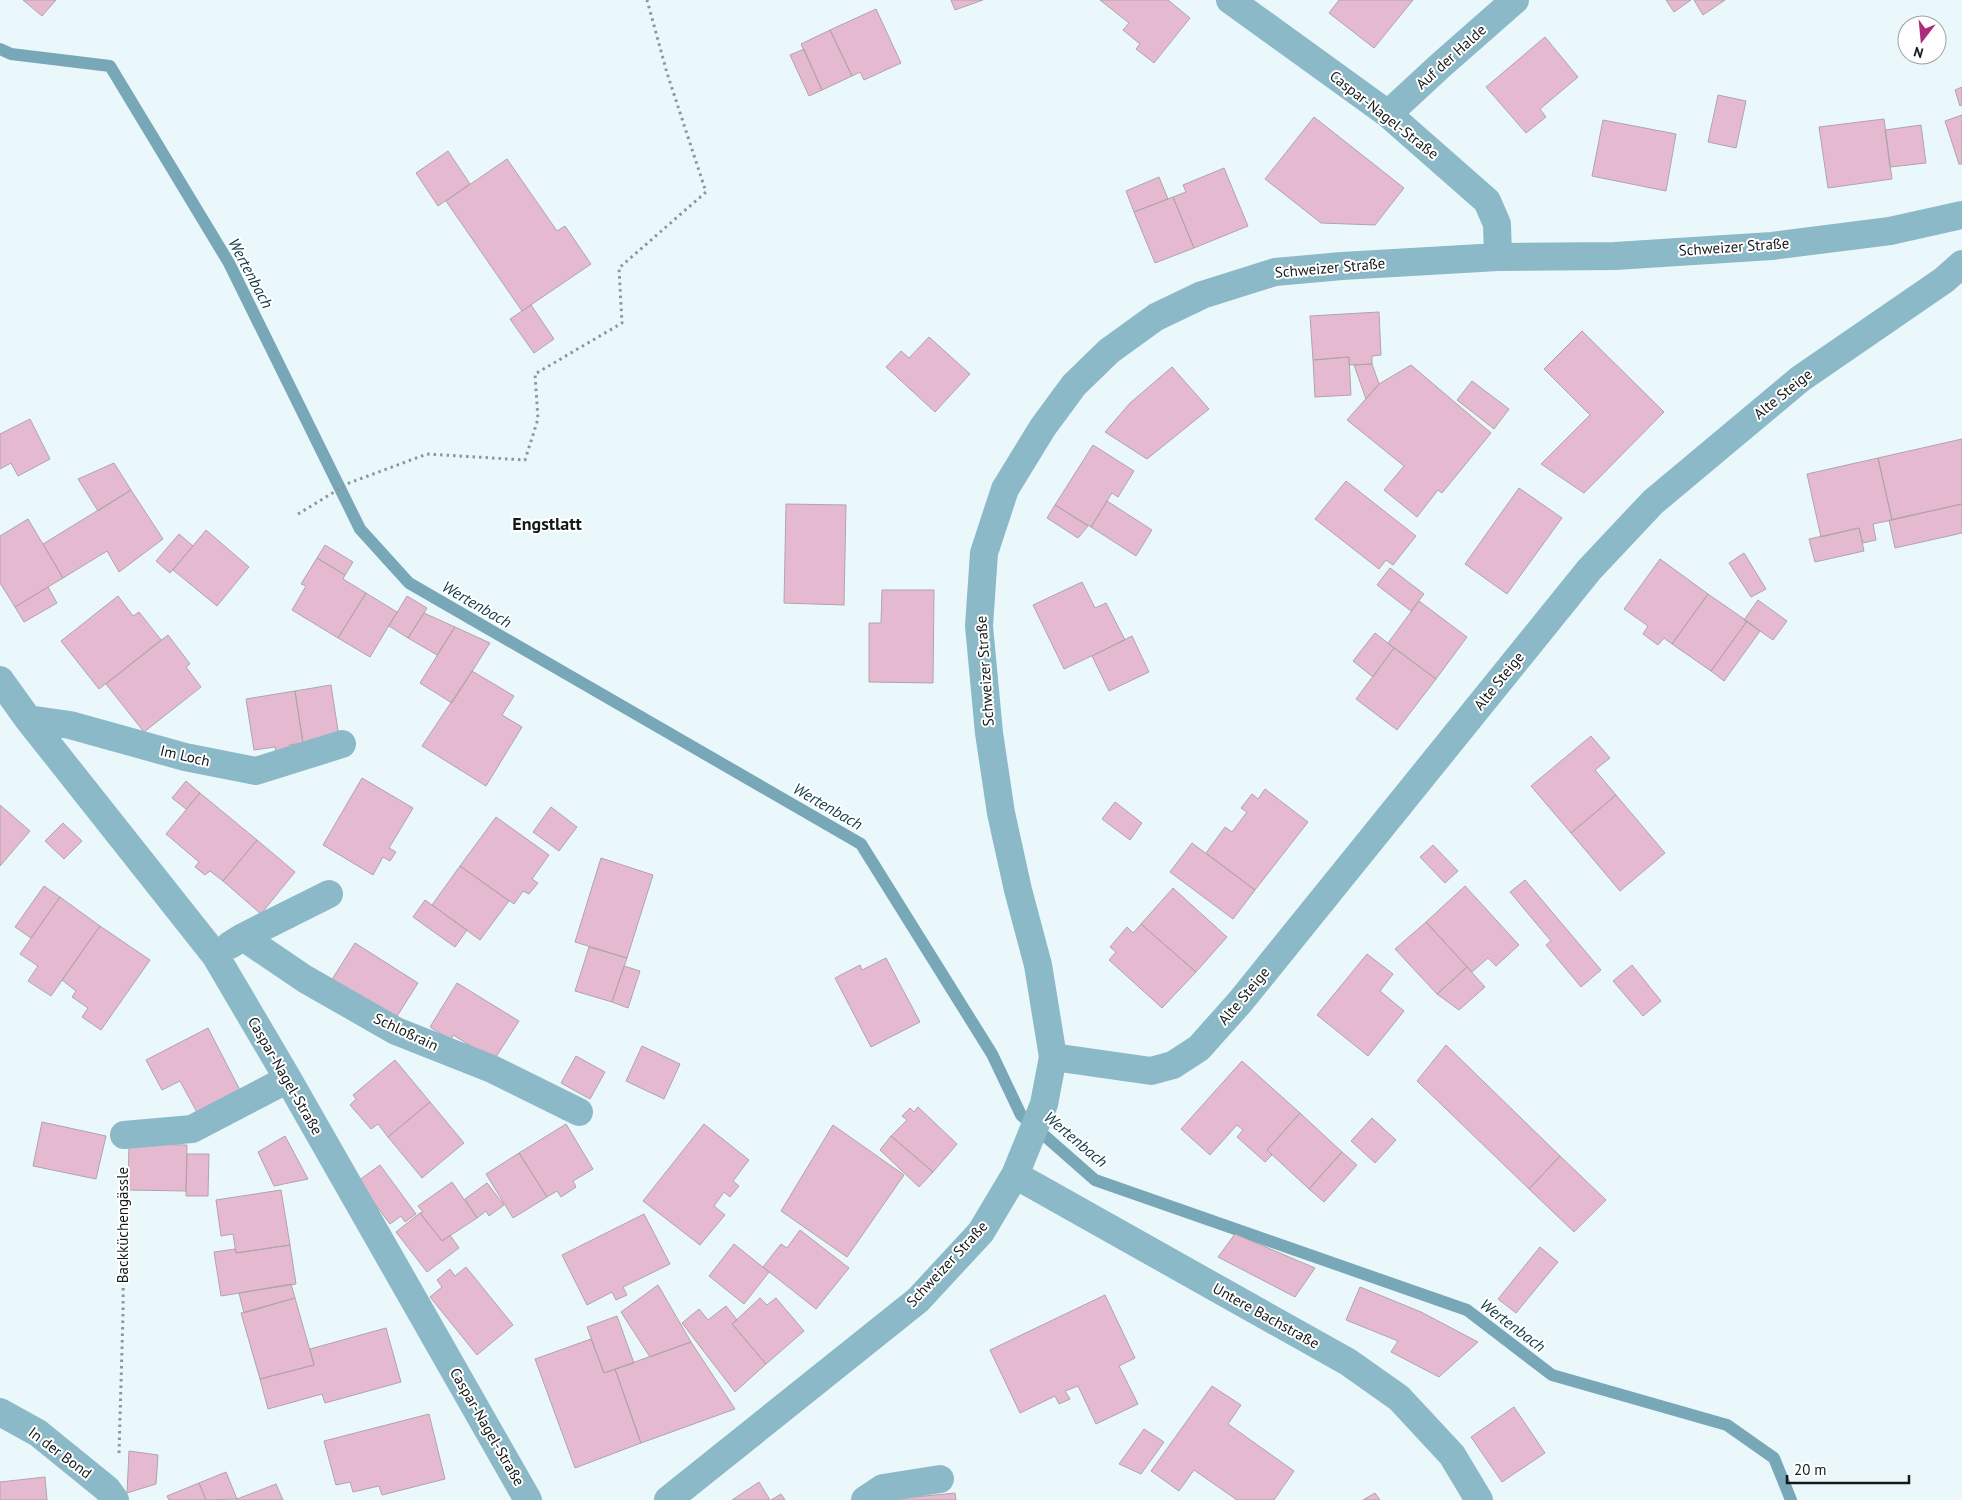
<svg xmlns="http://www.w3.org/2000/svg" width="1962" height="1500" font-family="'PT Sans',sans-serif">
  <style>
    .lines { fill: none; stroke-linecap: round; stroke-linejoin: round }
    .stream { stroke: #78a8b7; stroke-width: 12 }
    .building { fill: #e5bad0; stroke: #b0a4aa }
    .path { stroke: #8d9799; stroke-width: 3; stroke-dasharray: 2.5 4; stroke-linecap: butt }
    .minor { stroke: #8bb9c7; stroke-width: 28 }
    .labels { text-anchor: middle; stroke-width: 4; stroke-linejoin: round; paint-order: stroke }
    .street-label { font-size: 15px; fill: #14191a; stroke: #fff }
    .water-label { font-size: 16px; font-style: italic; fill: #0f3c48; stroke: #fff }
    .quarter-label { font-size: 18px; font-weight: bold; fill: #14191a; stroke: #fff }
  </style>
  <rect width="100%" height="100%" fill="#eaf8fc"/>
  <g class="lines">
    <path class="stream" d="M 0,49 L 11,54 L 110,66 L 229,263 L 360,529 L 409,583 L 861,844 L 992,1054 L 1021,1115 L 1095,1180 L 1467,1310 L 1552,1375 L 1727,1425 L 1774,1458 L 1791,1500"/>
  </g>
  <path class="building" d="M 23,0 L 56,0 L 42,16 Z
    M 951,0 L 983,0 L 955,10 Z
    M 1100,0 L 1168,0 L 1190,18 L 1154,63 L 1136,49 L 1140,44 L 1123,30 L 1129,23 Z
    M 1339,0 L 1413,0 L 1374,48 L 1329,13 Z
    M 1666,0 L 1691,0 L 1674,12 Z
    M 1694,0 L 1725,0 L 1703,15 Z
    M 876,9 L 901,63 L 864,80 L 860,72 L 852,76 L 830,30 Z
    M 830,30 L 852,76 L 822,90 L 801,44 Z
    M 1545,37 L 1578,77 L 1540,109 L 1546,117 L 1526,133 L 1486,87 Z
    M 804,49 L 822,90 L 809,96 L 790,55 Z
    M 1962,87 L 1962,105 L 1960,106 L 1955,90 Z
    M 1718,95 L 1746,101 L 1736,148 L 1708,142 Z
    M 1962,115 L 1962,164 L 1959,164 L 1945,121 Z
    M 1314,117 L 1404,188 L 1375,225 L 1321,223 L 1265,179 Z
    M 1884,119 L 1892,179 L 1828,188 L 1819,127 Z
    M 1603,120 L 1676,134 L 1666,191 L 1592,176 Z
    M 1921,125 L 1926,163 L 1890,167 L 1885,130 Z
    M 448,151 L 470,184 L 438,206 L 416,173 Z
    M 507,159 L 557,231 L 565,226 L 591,264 L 522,311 L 446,201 Z
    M 1224,168 L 1248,226 L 1194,248 L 1173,197 L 1186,192 L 1183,185 Z
    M 1159,177 L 1168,199 L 1134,212 L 1126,191 Z
    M 1173,197 L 1194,248 L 1155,263 L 1134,212 Z
    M 531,305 L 554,339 L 534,353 L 510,319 Z
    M 1379,312 L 1381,355 L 1372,356 L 1372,364 L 1349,365 L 1349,357 L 1313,360 L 1310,316 Z
    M 1582,331 L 1664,412 L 1584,493 L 1541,464 L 1590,415 L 1544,369 Z
    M 929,337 L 970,374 L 935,412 L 886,367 L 901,351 L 909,358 Z
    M 1349,357 L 1351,395 L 1315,397 L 1313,360 Z
    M 1372,364 L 1379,384 L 1366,399 L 1354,365 Z
    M 1411,365 L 1491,433 L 1442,493 L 1438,490 L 1417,517 L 1384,490 L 1404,466 L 1347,420 L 1379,384 Z
    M 1172,367 L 1209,409 L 1147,459 L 1105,432 L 1130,403 Z
    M 1472,381 L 1509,409 L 1494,429 L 1457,400 Z
    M 30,419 L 50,459 L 18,476 L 11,463 L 0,469 L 0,434 Z
    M 1962,439 L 1962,504 L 1892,520 L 1878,458 Z
    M 1093,445 L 1134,471 L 1118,497 L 1112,493 L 1091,527 L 1055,505 Z
    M 1878,458 L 1892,520 L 1873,524 L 1876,540 L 1863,543 L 1859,528 L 1821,537 L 1807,474 Z
    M 114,463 L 131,490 L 98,511 L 78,479 Z
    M 1346,481 L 1416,536 L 1393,565 L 1386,560 L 1379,569 L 1315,519 Z
    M 1519,488 L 1562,518 L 1507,594 L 1465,564 Z
    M 131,490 L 163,539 L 119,572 L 107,551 L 63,578 L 43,544 Z
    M 1107,501 L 1152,530 L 1136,556 L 1091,527 Z
    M 786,504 L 846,505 L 844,605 L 784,603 Z
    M 1962,504 L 1962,533 L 1895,548 L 1889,520 Z
    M 1055,505 L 1088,526 L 1078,538 L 1047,518 Z
    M 28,519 L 63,578 L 15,607 L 0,583 L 0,536 Z
    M 1859,528 L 1864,551 L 1815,562 L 1809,539 Z
    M 206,530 L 249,567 L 217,606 L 173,570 Z
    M 179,534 L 193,546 L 170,573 L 156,561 Z
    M 325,545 L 353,562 L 345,575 L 317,558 Z
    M 1744,553 L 1766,589 L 1751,597 L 1729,563 Z
    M 317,558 L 345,575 L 343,579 L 366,593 L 338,638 L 292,610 L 306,586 L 301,584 Z
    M 1660,559 L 1708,594 L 1672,644 L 1664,638 L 1658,645 L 1643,634 L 1648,626 L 1624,609 Z
    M 1390,568 L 1424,594 L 1411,611 L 1377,585 Z
    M 1082,582 L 1095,608 L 1106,603 L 1125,640 L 1064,669 L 1033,605 Z
    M 48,587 L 57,603 L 24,622 L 15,607 Z
    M 882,590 L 934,590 L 933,683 L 869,682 L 869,623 L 881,623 Z
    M 366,593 L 397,612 L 370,657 L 338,638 Z
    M 1708,594 L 1747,621 L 1711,671 L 1672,644 Z
    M 118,596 L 133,616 L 139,612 L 161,640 L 99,689 L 61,641 Z
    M 407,596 L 427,608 L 408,638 L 389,626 Z
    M 1758,600 L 1787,621 L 1773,640 L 1744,620 Z
    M 1419,601 L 1467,637 L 1436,679 L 1388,643 Z
    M 424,613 L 455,627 L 437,655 L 408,638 Z
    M 1747,621 L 1760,631 L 1724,681 L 1711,671 Z
    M 455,627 L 490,643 L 452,703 L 420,683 Z
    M 1375,633 L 1394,648 L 1373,677 L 1353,661 Z
    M 168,635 L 190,664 L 186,667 L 201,687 L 144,732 L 106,684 Z
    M 1132,636 L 1149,672 L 1109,691 L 1092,656 Z
    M 1394,648 L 1436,679 L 1397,730 L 1356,699 Z
    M 472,671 L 514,696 L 502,715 L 522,727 L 486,786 L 422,746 Z
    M 331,685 L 339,737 L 303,743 L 295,691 Z
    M 295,691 L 303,743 L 289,745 L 290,754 L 277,756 L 275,747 L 254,750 L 246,699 Z
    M 1591,736 L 1610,758 L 1595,770 L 1616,795 L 1571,833 L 1531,786 Z
    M 362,778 L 413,808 L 389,848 L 396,852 L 390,861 L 383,857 L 373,875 L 323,845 Z
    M 186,781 L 200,793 L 186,809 L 172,798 Z
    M 1265,789 L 1308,822 L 1255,890 L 1206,853 L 1225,827 L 1232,832 L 1247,812 L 1241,808 L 1252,794 L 1258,799 Z
    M 200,793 L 257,840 L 223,881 L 210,871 L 205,875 L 195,867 L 199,862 L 166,834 Z
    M 1616,795 L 1665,853 L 1620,891 L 1571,833 Z
    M 1115,802 L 1142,823 L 1130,840 L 1102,819 Z
    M 0,805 L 30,831 L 0,866 Z
    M 551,807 L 577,827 L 559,851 L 533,832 Z
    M 496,817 L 549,855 L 532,879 L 538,883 L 529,894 L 523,891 L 514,904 L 460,866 Z
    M 63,823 L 82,841 L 64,859 L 45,841 Z
    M 257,840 L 295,872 L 261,914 L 223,881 Z
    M 1192,843 L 1255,890 L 1233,919 L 1170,872 Z
    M 1433,845 L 1458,871 L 1445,883 L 1420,857 Z
    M 601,858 L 653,875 L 627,958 L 575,942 Z
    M 460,866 L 509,901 L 480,940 L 432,905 Z
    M 1525,880 L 1601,970 L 1581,987 L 1546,945 L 1551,941 L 1510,892 Z
    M 44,886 L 60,897 L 31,938 L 15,927 Z
    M 1465,886 L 1519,945 L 1496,966 L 1488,958 L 1472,972 L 1426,922 Z
    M 1173,888 L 1227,937 L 1196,972 L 1141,924 Z
    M 60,897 L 100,926 L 51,996 L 28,981 L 38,966 L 20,954 Z
    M 425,900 L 467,930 L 455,947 L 413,917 Z
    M 1426,922 L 1467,967 L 1437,994 L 1395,949 Z
    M 1141,924 L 1196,972 L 1162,1008 L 1109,960 L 1116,952 L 1110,947 L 1127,927 L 1133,933 Z
    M 100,926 L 150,960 L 101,1030 L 82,1017 L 88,1008 L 72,997 L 76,991 L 62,980 Z
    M 355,943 L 418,983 L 394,1021 L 331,981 Z
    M 589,947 L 627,958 L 612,1002 L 575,991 Z
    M 1367,954 L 1393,974 L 1380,991 L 1404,1011 L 1368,1056 L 1317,1015 Z
    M 886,958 L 920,1022 L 871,1047 L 835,978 L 860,965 L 862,970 Z
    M 1632,965 L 1661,1001 L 1643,1016 L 1613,981 Z
    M 624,966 L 640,971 L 628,1008 L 612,1002 Z
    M 1467,967 L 1485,987 L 1459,1010 L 1437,994 Z
    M 457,983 L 519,1021 L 494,1060 L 453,1035 L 451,1040 L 430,1027 Z
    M 208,1028 L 242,1094 L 199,1116 L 180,1081 L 162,1090 L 146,1060 Z
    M 1446,1045 L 1560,1156 L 1529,1189 L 1417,1081 Z
    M 642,1046 L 680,1064 L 664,1099 L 626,1081 Z
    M 576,1056 L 605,1072 L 590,1099 L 561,1083 Z
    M 395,1060 L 430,1102 L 388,1137 L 378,1124 L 371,1129 L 350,1105 L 356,1099 L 353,1095 Z
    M 1242,1061 L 1300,1113 L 1267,1150 L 1272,1155 L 1265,1162 L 1237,1137 L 1243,1130 L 1237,1125 L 1210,1155 L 1181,1129 Z
    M 430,1102 L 464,1143 L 422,1178 L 388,1137 Z
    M 918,1107 L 957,1144 L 933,1172 L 891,1136 L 907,1120 L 902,1116 L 910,1108 L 914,1112 Z
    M 1300,1113 L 1342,1152 L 1309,1189 L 1267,1150 Z
    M 1372,1118 L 1396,1140 L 1375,1163 L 1351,1141 Z
    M 42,1122 L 106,1136 L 96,1179 L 33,1166 Z
    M 566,1124 L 593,1169 L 573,1181 L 576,1187 L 561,1197 L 557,1191 L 547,1197 L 519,1153 Z
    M 704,1124 L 749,1160 L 733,1181 L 739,1186 L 730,1197 L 724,1192 L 714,1206 L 725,1215 L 700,1245 L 643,1201 Z
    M 833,1125 L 904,1175 L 847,1257 L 781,1211 Z
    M 285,1136 L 308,1179 L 274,1186 L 258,1152 Z
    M 891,1136 L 933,1172 L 919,1187 L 880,1150 Z
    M 129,1144 L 187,1145 L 186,1191 L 128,1190 Z
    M 1342,1152 L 1357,1165 L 1324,1202 L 1309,1189 Z
    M 519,1153 L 547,1197 L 513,1218 L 486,1174 Z
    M 187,1154 L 209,1154 L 208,1196 L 186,1196 Z
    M 1560,1156 L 1606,1200 L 1574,1232 L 1529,1189 Z
    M 380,1165 L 416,1214 L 405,1222 L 401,1216 L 390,1224 L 358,1181 Z
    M 452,1182 L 477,1218 L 442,1241 L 420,1213 L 423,1212 L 418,1206 Z
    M 487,1183 L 504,1205 L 489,1216 L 486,1211 L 477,1218 L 465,1199 Z
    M 281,1190 L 290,1245 L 236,1253 L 233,1234 L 221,1236 L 216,1200 Z
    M 420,1213 L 442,1241 L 450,1235 L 459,1248 L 427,1272 L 396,1232 Z
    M 644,1214 L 670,1264 L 623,1287 L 627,1295 L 616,1300 L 612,1292 L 587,1305 L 562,1255 Z
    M 800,1230 L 849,1268 L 816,1309 L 763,1267 L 781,1244 L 787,1248 Z
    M 1235,1234 L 1315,1268 L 1295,1297 L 1218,1257 Z
    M 734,1244 L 769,1272 L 744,1304 L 709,1276 Z
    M 290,1245 L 296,1284 L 221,1296 L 214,1252 L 235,1249 L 236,1253 Z
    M 1540,1247 L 1558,1262 L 1516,1313 L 1498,1299 Z
    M 466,1267 L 513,1325 L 477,1355 L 430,1297 L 442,1287 L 437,1280 L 450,1269 L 455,1276 Z
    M 291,1284 L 295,1298 L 244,1313 L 239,1293 Z
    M 658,1285 L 691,1342 L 650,1357 L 621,1312 Z
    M 1360,1287 L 1421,1312 L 1478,1342 L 1439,1377 L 1391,1352 L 1398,1341 L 1346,1320 Z
    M 1105,1295 L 1135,1358 L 1119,1366 L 1138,1404 L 1096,1424 L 1078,1386 L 1065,1391 L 1070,1399 L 1059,1404 L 1055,1396 L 1020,1413 L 990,1350 Z
    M 295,1298 L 314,1365 L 260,1379 L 241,1313 Z
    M 760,1298 L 767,1305 L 776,1298 L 804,1331 L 766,1364 L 732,1324 Z
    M 726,1306 L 737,1320 L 732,1324 L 766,1364 L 735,1392 L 682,1323 L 699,1309 L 708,1320 Z
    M 617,1316 L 634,1363 L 604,1373 L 587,1327 Z
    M 386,1328 L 401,1382 L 325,1403 L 322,1394 L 268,1409 L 260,1379 L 314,1365 L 310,1349 Z
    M 591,1339 L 604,1373 L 615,1369 L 641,1443 L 575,1468 L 535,1359 Z
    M 691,1342 L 735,1409 L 641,1443 L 615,1369 Z
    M 1212,1386 L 1241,1405 L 1228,1424 L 1294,1471 L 1274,1500 L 1237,1500 L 1194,1470 L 1179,1491 L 1151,1471 Z
    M 1514,1407 L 1545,1453 L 1502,1482 L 1471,1437 Z
    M 429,1414 L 445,1479 L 382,1495 L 379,1486 L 353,1492 L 350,1482 L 336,1485 L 324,1441 Z
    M 1144,1429 L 1164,1442 L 1141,1474 L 1119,1464 Z
    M 129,1451 L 158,1455 L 156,1484 L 127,1493 Z
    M 226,1472 L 237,1499 L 206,1500 L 199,1483 Z
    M 45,1477 L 47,1500 L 0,1500 L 0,1482 Z
    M 759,1482 L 770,1500 L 732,1500 Z
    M 199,1483 L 206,1500 L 169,1500 L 167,1496 Z
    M 276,1484 L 283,1500 L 236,1500 L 237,1499 Z
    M 955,1493 L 956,1500 L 884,1500 Z
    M 1375,1493 L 1380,1500 L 1363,1500 Z
    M 781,1494 L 785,1500 L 771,1500 Z"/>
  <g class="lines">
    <path class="path" d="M 298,514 L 349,483 L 427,454 L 525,460 L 538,419 L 535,374 L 622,323 L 619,268 L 706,192 L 667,73 L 647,0
      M 119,1453 L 123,1314 L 124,1170"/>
    <path class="minor" d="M 1230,0 L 1388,114 L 1487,201 L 1497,224 L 1498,257
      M 1388,114 L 1441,65 L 1515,0
      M 0,680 L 28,719 L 215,955 L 288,1079 L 528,1500
      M 28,719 L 70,725 L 185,757 L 256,771 L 342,744
      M 243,937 L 305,979 L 396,1031 L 492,1069 L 579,1112
      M 230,945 L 243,937 L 329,894
      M 1053,1057 L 1151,1071 L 1173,1065 L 1199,1048 L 1240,1002 L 1589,570 L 1653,502 L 1800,379 L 1944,280 L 1962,264
      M 124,1135 L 192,1129 L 288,1079
      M 1015,1175 L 1348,1362 L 1399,1398 L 1452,1455 L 1479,1500
      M 0,1412 L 38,1433 L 107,1489 L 115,1500
      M 668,1500 L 918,1300 L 981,1232 L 1015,1175 L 1044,1104 L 1053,1057 L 1038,965 L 1018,890 L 1001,813 L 989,733 L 979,626 L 984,553 L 1005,489 L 1043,427 L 1074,385 L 1109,351 L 1156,317 L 1202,295 L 1275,272 L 1342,266 L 1498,257 L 1615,256 L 1772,246 L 1890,231 L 1962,215
      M 865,1500 L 883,1488 L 940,1479"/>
  </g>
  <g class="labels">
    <g class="street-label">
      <text transform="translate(1451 57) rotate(-42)" y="5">Auf der Halde</text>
      <text transform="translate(1384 115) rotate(38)" y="5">Caspar-Nagel-Straße</text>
      <text transform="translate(1734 247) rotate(-4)" y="5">Schweizer Straße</text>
      <text transform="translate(1330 268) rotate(-5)" y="5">Schweizer Straße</text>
      <text transform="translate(1783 394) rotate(-39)" y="5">Alte Steige</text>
      <text transform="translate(985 671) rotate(-94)" y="5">Schweizer Straße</text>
      <text transform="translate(1499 681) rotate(-51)" y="5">Alte Steige</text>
      <text transform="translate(185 756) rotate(13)" y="5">Im Loch</text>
      <text transform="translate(1244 996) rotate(-50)" y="5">Alte Steige</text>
      <text transform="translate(406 1032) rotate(25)" y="5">Schloßrain</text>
      <text transform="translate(285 1076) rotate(60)" y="5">Caspar-Nagel-Straße</text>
      <text transform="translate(123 1225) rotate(-90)" y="5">Backküchengässle</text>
      <text transform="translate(947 1264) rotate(-47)" y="5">Schweizer Straße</text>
      <text transform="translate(1266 1316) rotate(29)" y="5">Untere Bachstraße</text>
      <text transform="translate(487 1427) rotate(60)" y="5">Caspar-Nagel-Straße</text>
      <text transform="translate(60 1453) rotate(37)" y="5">In der Bond</text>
    </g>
    <g class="water-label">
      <text transform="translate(251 273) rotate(62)" y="6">Wertenbach</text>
      <text transform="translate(477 604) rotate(30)" y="6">Wertenbach</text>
      <text transform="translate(828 806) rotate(30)" y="6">Wertenbach</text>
      <text transform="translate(1076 1139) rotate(40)" y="6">Wertenbach</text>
      <text transform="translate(1513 1325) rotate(37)" y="6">Wertenbach</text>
    </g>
    <g class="quarter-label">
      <text x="547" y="530">Engstlatt</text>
    </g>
  </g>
  <g transform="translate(1922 40) rotate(196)"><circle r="24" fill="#ffffff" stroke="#a1a3a3"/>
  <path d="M0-4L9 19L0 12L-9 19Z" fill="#ab2c7c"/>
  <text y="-8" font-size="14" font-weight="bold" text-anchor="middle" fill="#14191a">N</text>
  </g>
  <path d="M1787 1475v8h122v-8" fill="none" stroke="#14191a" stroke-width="2.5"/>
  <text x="1794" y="1475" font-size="15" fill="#14191a" stroke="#ffffff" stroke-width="4" paint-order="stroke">20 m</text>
</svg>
